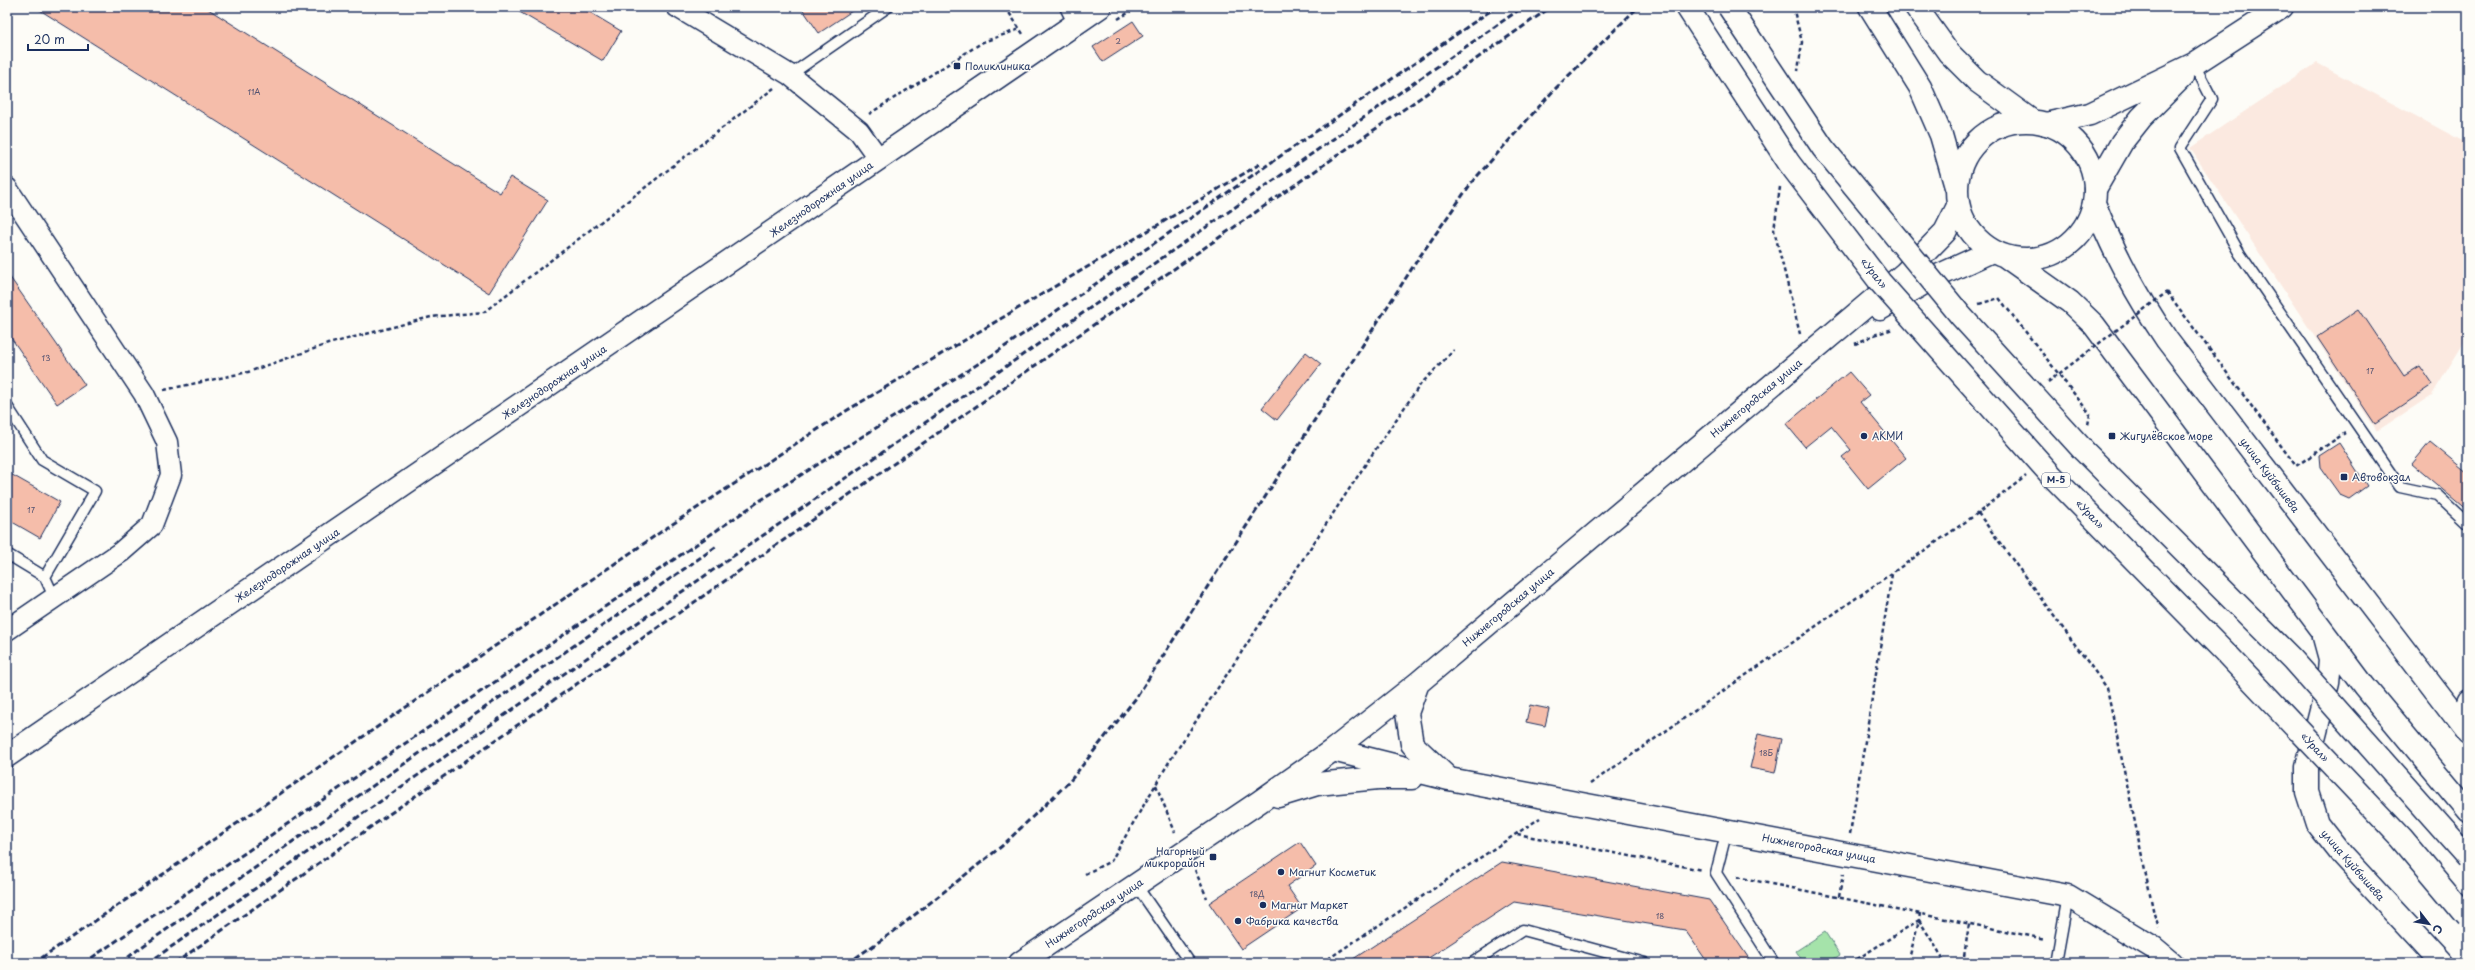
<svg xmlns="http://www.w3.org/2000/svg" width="2475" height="970" font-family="'Playpen Sans',sans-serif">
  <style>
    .built { fill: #fbe9e0 }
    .green { fill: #a5e3aa; stroke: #608984 }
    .building { fill: #f5bdaa; stroke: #1b2f5e }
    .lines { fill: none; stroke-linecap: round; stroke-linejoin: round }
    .lane-casing { stroke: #1b2f5e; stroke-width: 13 }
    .street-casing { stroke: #1b2f5e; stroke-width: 23 }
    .secondary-casing { stroke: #1b2f5e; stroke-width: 25 }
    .primary-casing { stroke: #1b2f5e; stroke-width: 25 }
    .path { stroke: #1b2f5e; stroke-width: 2.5; stroke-dasharray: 4 3; stroke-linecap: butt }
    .lane { stroke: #fdfcf7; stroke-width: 10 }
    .street { stroke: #fdfcf7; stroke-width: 20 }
    .secondary { stroke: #fdfcf7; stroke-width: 22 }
    .primary { stroke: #fdfcf7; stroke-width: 22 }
    .rail { stroke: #1b2f5e; stroke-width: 3; stroke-dasharray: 6 3; stroke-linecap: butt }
    .highway-bridge-casing { stroke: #1b2f5e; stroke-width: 25; stroke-linecap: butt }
    .path-bridge { stroke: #1b2f5e; stroke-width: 2.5; stroke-dasharray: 4 3; stroke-linecap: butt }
    .highway-bridge { stroke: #fdfcf7; stroke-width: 22 }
    .poi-dot { fill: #1b2f5e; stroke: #fdfcf7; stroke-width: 1.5 }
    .labels { text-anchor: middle; stroke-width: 3; stroke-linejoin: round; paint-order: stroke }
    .number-label { font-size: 8px; fill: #525271 }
    .shield { fill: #fdfcf7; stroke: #5f6c8c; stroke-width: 1 }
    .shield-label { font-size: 9px; font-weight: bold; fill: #1b2f5e }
    .poi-label { font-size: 10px; fill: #1b2f5e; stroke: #fdfcf7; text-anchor: start }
    .street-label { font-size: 10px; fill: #1b2f5e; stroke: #fdfcf7 }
  </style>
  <rect width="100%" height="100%" fill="#fdfcf7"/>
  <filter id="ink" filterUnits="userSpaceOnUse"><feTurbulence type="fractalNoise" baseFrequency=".025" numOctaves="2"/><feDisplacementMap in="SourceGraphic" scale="8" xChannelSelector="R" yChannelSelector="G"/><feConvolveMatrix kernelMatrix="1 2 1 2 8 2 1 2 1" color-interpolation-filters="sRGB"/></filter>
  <g filter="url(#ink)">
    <path class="built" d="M 2317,63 L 2468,144 L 2468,336 L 2432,395 L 2377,431 L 2190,148 Z"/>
    <path class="green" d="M 1825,932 L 1840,955 L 1827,963 L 1804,963 L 1796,951 Z"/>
    <path class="building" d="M 35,7 L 205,7 L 500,193 L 510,177 L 548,200 L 489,293 Z
      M 511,7 L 581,7 L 621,31 L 603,61 Z
      M 801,7 L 858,7 L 819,33 Z
      M 1133,21 L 1143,36 L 1103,62 L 1093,47 Z
      M 7,273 L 85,385 L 57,404 L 7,332 Z
      M 2359,309 L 2404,376 L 2420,366 L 2433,385 L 2375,424 L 2317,337 Z
      M 1306,352 L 1321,364 L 1277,420 L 1262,408 Z
      M 1849,372 L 1869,395 L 1860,402 L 1906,458 L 1868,489 L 1842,457 L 1851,450 L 1831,426 L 1805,447 L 1786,424 Z
      M 2430,442 L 2468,473 L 2468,511 L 2412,464 Z
      M 2339,443 L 2367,486 L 2349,499 L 2340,495 L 2320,467 L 2319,456 Z
      M 7,472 L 60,502 L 40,538 L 7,519 Z
      M 1530,705 L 1549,709 L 1545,726 L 1526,722 Z
      M 1758,734 L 1782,739 L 1775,773 L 1750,768 Z
      M 1300,842 L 1316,866 L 1287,886 L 1302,908 L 1241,949 L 1209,903 Z
      M 1502,862 L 1709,900 L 1752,963 L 1708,963 L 1685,930 L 1514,902 L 1421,963 L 1347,963 Z"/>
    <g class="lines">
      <g class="lane-casing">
        <path id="lane" d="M 1065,7 L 1074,25
          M 2194,64 L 2212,99 L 2180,148 L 2240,254 L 2400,487 L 2437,495 L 2468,524
          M 790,75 L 888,7
          M 7,406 L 42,460 L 95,491 L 45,577 L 54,597
          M 7,554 L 45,577
          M 1727,830 L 1716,873 L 1774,963
          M 1136,885 L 1190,963
          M 1472,963 L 1523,930 L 1645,963
          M 2056,963 L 2068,896"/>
      </g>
      <g class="street-casing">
        <path id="street" d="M 677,7 L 790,75 L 859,131 L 879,159
          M 7,188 L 144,394 L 167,442 L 171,475 L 152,525 L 121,552 L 7,630
          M 2459,722 L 2468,700"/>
      </g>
      <g class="secondary-casing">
        <path id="secondary" d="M 2046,124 L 2090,114 L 2194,64 L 2282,7
          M 2095,189 L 2122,142 L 2141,118 L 2182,77
          M 1880,309 L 1931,279 L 1992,251
          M 1418,683 L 1407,713 L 1412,744 L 1448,778
          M 1333,750 L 1449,779 L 2068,896 L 2154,948 L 2172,963
          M 7,756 L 1100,7
          M 1278,796 L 1317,784 L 1378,778 L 1412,778
          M 1020,963 L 1259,802 L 1333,750 L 1418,683 L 1905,273 L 1945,232 L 1958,206"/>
      </g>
      <g class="primary-casing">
        <path id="primary" d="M 1870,7 L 1920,87 L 1941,135 L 1956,187
          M 1916,7 L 1949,53 L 1977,81 L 2032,121
          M1957 190a69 69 0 1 1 138 0a69 69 0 1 1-138 0Z
          M 2094,203 C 2115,255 2136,294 2167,340 L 2468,733
          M 2005,256 L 2070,302 L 2094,325 L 2364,686 L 2468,811
          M 2324,637 L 2330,659 L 2328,683 L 2307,766 L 2307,792 L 2317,823 L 2343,856 L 2442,963"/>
      </g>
      <path class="path" d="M 998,7 L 1006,8 L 1023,34
        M 1793,7 L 1802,42 L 1798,71
        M 1118,19 L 1138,7
        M 869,114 L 983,42 L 1020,29
        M 1780,187 L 1774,230 L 1800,334
        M 2167,292 L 2296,466 L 2345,433
        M 1979,304 L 1999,298 L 2090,414 L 2088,425
        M 1855,344 L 1874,335 L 1893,329
        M 164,390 L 248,372 L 328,344 L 431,317 L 484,312 L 774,88
        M 1978,513 L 2107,688 L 2154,914 L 2159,927
        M 1590,784 L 1978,513 L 2026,476
        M 1156,785 L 1175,832
        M 1517,834 L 1702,870
        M 1850,834 L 1892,574
        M 1195,870 L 1207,898
        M 1085,874 L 1111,861 L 1169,762 L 1375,450 L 1420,385 L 1454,350
        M 1737,877 L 2045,939
        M 1839,897 L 1843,874
        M 1920,913 L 1919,920 L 1946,963
        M 1322,963 L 1540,818
        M 1851,963 L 1919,920 L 1908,963
        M 1963,963 L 1969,924"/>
      <use href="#lane" class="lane"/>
      <use href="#street" class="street"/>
      <use href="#secondary" class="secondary"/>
      <use href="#primary" class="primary"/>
      <path class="rail" d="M 34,963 L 668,527 L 846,411 L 1260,164
        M 84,963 L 761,500 L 997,352 L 1496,7
        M 121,963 L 140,948 L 717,546
        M 148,963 L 1523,7
        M 175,963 L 1551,7
        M 848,963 L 893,932 L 1002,846 L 1070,781 L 1136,698 L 1418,259 L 1472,182 L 1553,91 L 1638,7"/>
      <g class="highway-bridge-casing">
        <path id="highway-bridge" d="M 1687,7 L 1789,163 L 1880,282 L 2052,476 L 2223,650 L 2401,838 L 2468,918
          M 1729,7 L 1823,148 L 1961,316 L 2084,451 L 2292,659 L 2468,857"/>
      </g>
      <path class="path-bridge" d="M 2048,382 L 2167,292"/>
      <use href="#highway-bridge" class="highway-bridge"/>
    </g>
  </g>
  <g class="poi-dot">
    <rect x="953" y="62" width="8" height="8" rx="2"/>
    <circle cx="1864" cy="436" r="4"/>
    <rect x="2108" y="432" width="8" height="8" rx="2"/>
    <rect x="2340" y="473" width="8" height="8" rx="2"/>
    <rect x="1209" y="853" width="8" height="8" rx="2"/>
    <circle cx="1281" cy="872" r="4"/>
    <circle cx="1263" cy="905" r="4"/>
    <circle cx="1238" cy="921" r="4"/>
  </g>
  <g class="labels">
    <g class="number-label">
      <text x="1118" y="44">2</text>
      <text x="254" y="95">11А</text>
      <text x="46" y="361">13</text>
      <text x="2370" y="374">17</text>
      <text x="31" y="513">17</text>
      <text x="1766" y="756">18Б</text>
      <text x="1257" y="897">18Д</text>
      <text x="1660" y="919">18</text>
    </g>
    <rect class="shield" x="2042" y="473" width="28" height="14" rx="3"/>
    <g class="shield-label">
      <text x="2056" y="483">М-5</text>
    </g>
    <g class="poi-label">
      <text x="965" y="70">Поликлиника</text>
      <text x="1872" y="440">АКМИ</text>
      <text x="2120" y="440">Жигулёвское море</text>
      <text x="2352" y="481">Автовокзал</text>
      <text x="1205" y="855" text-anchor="end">Нагорный<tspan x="1205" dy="12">микрорайон</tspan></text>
      <text x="1289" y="876">Магнит Косметик</text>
      <text x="1271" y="909">Магнит Маркет</text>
      <text x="1246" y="925">Фабрика качества</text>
    </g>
    <g class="street-label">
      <text transform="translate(821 199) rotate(-35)" y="4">Железнодорожная улица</text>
      <text transform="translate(1874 273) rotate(51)" y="4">«Урал»</text>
      <text transform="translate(554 382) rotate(-34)" y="4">Железнодорожная улица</text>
      <text transform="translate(1756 398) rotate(-40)" y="4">Нижнегородская улица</text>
      <text transform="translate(2270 475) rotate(53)" y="4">улица Куйбышева</text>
      <text transform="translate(2090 514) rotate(46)" y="4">«Урал»</text>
      <text transform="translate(287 565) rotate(-34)" y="4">Железнодорожная улица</text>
      <text transform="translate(1508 607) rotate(-40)" y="4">Нижнегородская улица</text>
      <text transform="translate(2315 747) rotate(47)" y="4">«Урал»</text>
      <text transform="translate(1819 848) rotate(11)" y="4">Нижнегородская улица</text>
      <text transform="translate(2353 865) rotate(49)" y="4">улица Куйбышева</text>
      <text transform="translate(1094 913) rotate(-34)" y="4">Нижнегородская улица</text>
    </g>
  </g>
  <rect width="2475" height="970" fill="none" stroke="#fdfcf7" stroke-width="24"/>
  <rect x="12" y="12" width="2451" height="946" fill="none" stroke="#1b2f5e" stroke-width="1.5" filter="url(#ink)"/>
  <g transform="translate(2429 924) rotate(121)" stroke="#fdfcf7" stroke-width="3" paint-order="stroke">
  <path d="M0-3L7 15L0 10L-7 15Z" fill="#1b2f5e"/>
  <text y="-6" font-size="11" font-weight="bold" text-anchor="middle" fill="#1b2f5e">С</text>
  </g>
  <path d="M28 44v6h60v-6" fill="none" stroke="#1b2f5e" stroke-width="2"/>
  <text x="34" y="44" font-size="12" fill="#1b2f5e" stroke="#fdfcf7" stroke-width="3" paint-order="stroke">20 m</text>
</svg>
